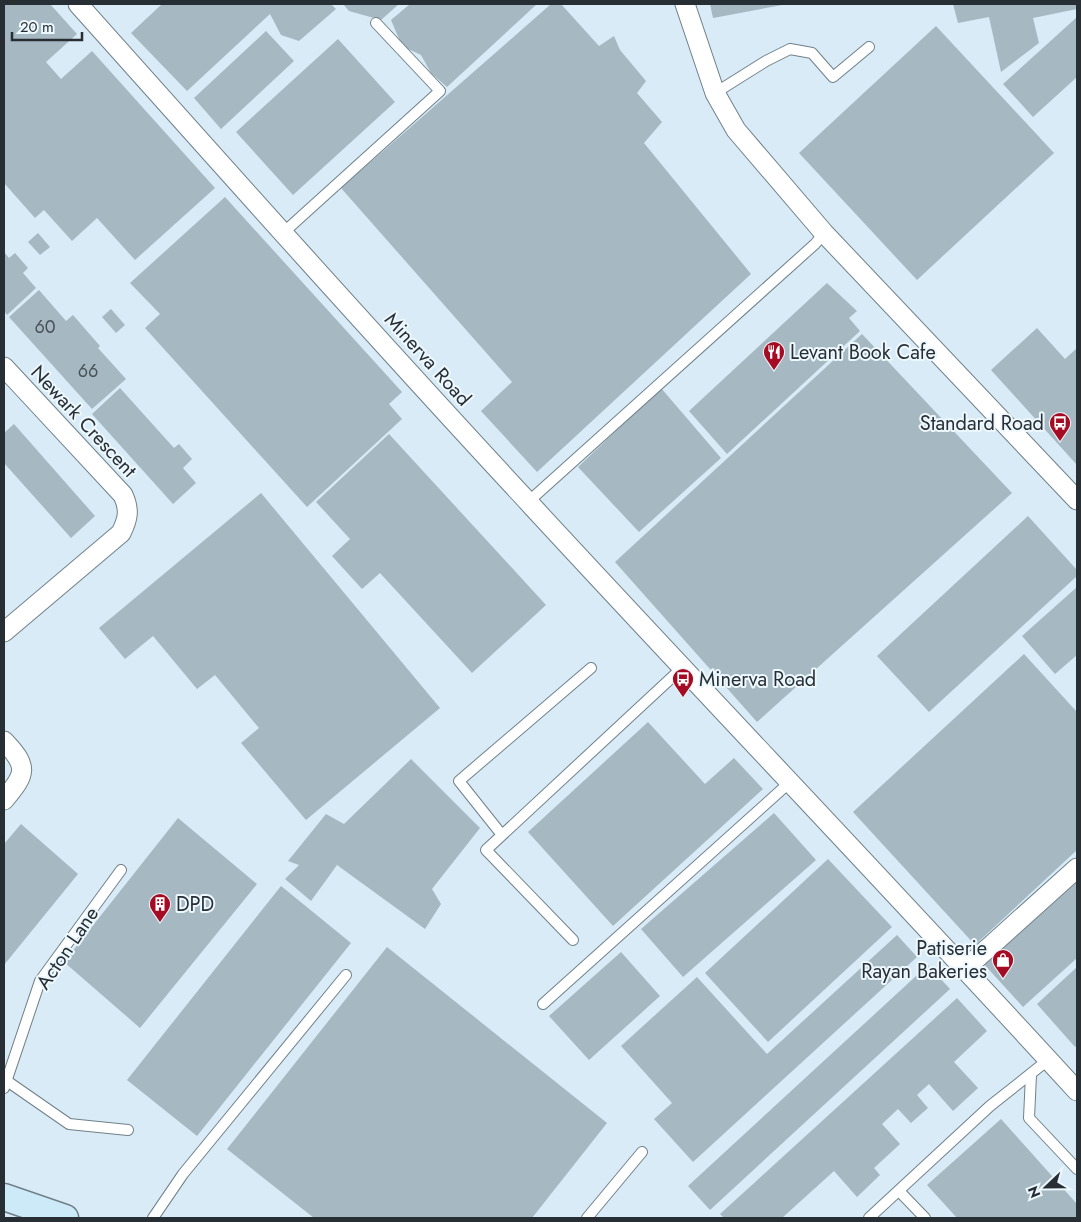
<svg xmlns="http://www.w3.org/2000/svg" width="1081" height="1222" font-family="Jost,sans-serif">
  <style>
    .building { fill: #a6b8c2 }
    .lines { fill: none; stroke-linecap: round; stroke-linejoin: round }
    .lane-casing { stroke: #6f8089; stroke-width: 12 }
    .street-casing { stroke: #6f8089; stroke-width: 21 }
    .secondary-casing { stroke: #6f8089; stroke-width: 29 }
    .lane { stroke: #fff; stroke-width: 10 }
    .street { stroke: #fff; stroke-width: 19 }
    .secondary { stroke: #cdeaf8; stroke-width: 26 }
    .labels { text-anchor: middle; stroke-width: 4; stroke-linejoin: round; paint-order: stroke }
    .number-label { font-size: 18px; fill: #485158 }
    .poi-label { font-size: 20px; fill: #282f34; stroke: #ecf7fe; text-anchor: start }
    .street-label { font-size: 20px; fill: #282f34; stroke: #ecf7fe }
  </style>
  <rect width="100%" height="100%" fill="#d9ebf6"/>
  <path class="building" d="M 4,4 L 50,4 L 77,34 L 46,62 L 61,79 L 92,51 L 215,188 L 135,260 L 97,218 L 72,241 L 44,210 L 35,218 L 4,183 Z
    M 162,4 L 331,4 L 336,9 L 299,41 L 281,35 L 270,14 L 187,91 L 131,33 Z
    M 343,4 L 399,4 L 381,20 L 349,11 Z
    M 410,4 L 537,4 L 447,87 L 431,73 L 421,55 L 402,46 L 391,20 Z
    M 551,4 L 561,4 L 599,46 L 614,36 L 620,50 L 646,81 L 637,93 L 662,122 L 644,143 L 751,274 L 537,472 L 481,411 L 512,382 L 341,188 Z
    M 710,4 L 781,4 L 782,5 L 713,18 Z
    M 953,4 L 1077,4 L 1077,9 L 1033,18 L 1039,43 L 1001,72 L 989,17 L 958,23 Z
    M 1077,17 L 1077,77 L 1033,117 L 1003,84 Z
    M 936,26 L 1054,153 L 917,280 L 799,153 Z
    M 266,31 L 294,61 L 221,129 L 194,98 Z
    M 338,39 L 395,102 L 293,195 L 236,132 Z
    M 225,197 L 402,392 L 389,404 L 402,419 L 307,507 L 145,328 L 160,314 L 130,283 Z
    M 38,233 L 50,247 L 40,255 L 28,242 Z
    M 4,252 L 9,258 L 15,253 L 28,268 L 23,273 L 36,288 L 7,315 L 4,311 Z
    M 827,283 L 857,311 L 849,318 L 860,331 L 727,454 L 689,411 Z
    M 39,290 L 66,321 L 73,315 L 100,346 L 98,348 L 126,379 L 92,409 L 9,317 Z
    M 111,309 L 125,325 L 116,333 L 102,317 Z
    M 1037,328 L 1065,359 L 1077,348 L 1077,465 L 991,370 Z
    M 862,334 L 1012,493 L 757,722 L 615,562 Z
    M 120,388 L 174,448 L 179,444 L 192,459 L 183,468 L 196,483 L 173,504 L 92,414 Z
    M 661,388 L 721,458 L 639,532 L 578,467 Z
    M 14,424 L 95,516 L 71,538 L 4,463 L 4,433 Z
    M 389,434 L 546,605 L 472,673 L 380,573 L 362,589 L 332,556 L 350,539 L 316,502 Z
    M 261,493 L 440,708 L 306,820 L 241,743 L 259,728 L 215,675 L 197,689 L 153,636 L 125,659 L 99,628 Z
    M 1028,516 L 1077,570 L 1077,576 L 929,712 L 877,656 Z
    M 1077,587 L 1077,655 L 1055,674 L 1022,636 Z
    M 1024,654 L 1077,712 L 1077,850 L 975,945 L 853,812 Z
    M 648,722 L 705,784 L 734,758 L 763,789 L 613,926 L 528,832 Z
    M 411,759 L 480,828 L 432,889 L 441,904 L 425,929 L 337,865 L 311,901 L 285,879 L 299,865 L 288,861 L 326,814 L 344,824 Z
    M 774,813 L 816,860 L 683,977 L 641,929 Z
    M 178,818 L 257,884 L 140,1028 L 64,962 Z
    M 21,824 L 78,874 L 4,965 L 4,844 Z
    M 828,859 L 892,927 L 768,1042 L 705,973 Z
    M 1077,876 L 1077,958 L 1023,1007 L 982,962 Z
    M 281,886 L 351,943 L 197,1136 L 127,1080 Z
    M 897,935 L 917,957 L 693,1162 L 654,1119 L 672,1103 L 621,1046 L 697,977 L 767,1054 Z
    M 387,947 L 607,1123 L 532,1218 L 314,1218 L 227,1149 Z
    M 621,952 L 660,996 L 589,1060 L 549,1016 Z
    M 928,965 L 950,989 L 710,1210 L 688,1186 Z
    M 1077,967 L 1077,1045 L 1075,1047 L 1037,1004 Z
    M 957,998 L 987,1031 L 954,1062 L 978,1088 L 953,1111 L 929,1084 L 917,1095 L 928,1108 L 911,1123 L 898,1109 L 882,1124 L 900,1144 L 874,1168 L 880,1175 L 857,1197 L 834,1171 L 782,1218 L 724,1218 L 720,1214 Z
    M 1001,1119 L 1077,1204 L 1077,1218 L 957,1218 L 927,1185 Z"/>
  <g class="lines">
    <g class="lane-casing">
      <path id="lane" d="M 715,93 L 766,61 L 790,49 L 812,53 L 833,77 L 869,47
        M 283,233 L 440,91 L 376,23
        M 528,502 L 815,244 L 824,233
        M 502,835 L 459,781 L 591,668
        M 573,940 L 486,850 L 682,668
        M 543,1004 L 789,783
        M 1031,1075 L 1029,1118 L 1077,1169
        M 7,1081 L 69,1124 L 128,1130
        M 4,1088 L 40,981 L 121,870
        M 899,1191 L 925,1218
        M 153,1218 L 183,1174 L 346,975
        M 587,1218 L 642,1152
        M 869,1218 L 990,1106 L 1048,1060"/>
    </g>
    <g class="street-casing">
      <path id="street" d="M 78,4 C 228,172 378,340 531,505 C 712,701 897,894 1077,1091
        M 685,4 L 715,93 L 736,130 L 824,233 L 1077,500
        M 4,367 L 123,495 C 130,510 128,519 121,533 L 4,632
        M 4,741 C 29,767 26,774 4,800
        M 966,968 L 1077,868"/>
    </g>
    <g class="secondary-casing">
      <path id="secondary" d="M 4,1197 L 65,1218"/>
    </g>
    <use href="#lane" class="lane"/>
    <use href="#street" class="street"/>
    <use href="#secondary" class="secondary"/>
  </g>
  <defs>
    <g id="restaurant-pin" transform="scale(1.125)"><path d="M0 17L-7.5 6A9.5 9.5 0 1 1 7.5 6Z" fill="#a50b22" stroke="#ecf7fe"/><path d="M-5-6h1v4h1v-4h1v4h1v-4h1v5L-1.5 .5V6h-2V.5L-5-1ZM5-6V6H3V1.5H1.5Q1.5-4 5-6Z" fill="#fff"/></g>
    <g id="bus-pin" transform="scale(1.125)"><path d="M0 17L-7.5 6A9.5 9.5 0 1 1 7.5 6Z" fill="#a50b22" stroke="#ecf7fe"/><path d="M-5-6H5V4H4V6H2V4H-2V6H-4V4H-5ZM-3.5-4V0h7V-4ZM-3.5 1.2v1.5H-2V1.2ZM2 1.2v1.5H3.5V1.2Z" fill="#fff"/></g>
    <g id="building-pin" transform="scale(1.125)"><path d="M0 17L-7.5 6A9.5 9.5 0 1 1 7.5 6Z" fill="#a50b22" stroke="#ecf7fe"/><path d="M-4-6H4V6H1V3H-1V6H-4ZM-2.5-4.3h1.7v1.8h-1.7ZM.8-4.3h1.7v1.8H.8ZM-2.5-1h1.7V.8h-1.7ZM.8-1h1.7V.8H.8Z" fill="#fff"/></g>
    <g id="shop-pin" transform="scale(1.125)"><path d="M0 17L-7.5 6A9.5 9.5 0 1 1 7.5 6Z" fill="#a50b22" stroke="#ecf7fe"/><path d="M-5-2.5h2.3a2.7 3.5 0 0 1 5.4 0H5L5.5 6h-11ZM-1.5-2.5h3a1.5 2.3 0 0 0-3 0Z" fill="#fff"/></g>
  </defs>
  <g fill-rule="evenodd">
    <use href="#restaurant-pin" x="774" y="352"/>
    <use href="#bus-pin" x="1060" y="423"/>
    <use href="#bus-pin" x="683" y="679"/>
    <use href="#building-pin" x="160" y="904"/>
    <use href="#shop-pin" x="1003" y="960"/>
  </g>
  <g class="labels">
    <g class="number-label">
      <text x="45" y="333">60</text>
      <text x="88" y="377">66</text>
    </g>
    <g class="poi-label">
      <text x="790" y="359">Levant Book Cafe</text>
      <text x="1044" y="430" text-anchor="end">Standard Road</text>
      <text x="699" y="686">Minerva Road</text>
      <text x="176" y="911">DPD</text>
      <text x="987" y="955" text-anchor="end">Patiserie<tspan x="987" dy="23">Rayan Bakeries</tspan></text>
    </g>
    <g class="street-label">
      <text transform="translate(428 359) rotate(48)" y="7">Minerva Road</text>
      <text transform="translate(84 421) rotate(47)" y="7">Newark Crescent</text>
      <text transform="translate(67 948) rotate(-56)" y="7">Acton Lane</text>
    </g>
  </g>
  <rect width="1081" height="1222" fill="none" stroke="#282f34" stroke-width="10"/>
  <g transform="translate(1046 1187) rotate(248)" stroke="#ecf7fe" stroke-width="4" paint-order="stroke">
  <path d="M0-4L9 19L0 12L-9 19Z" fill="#282f34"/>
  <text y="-8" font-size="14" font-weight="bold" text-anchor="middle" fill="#282f34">N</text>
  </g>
  <path d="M12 32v8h70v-8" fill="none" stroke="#282f34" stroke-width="2.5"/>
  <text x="20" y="32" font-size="15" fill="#282f34" stroke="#ecf7fe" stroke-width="4" paint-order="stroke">20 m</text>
</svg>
